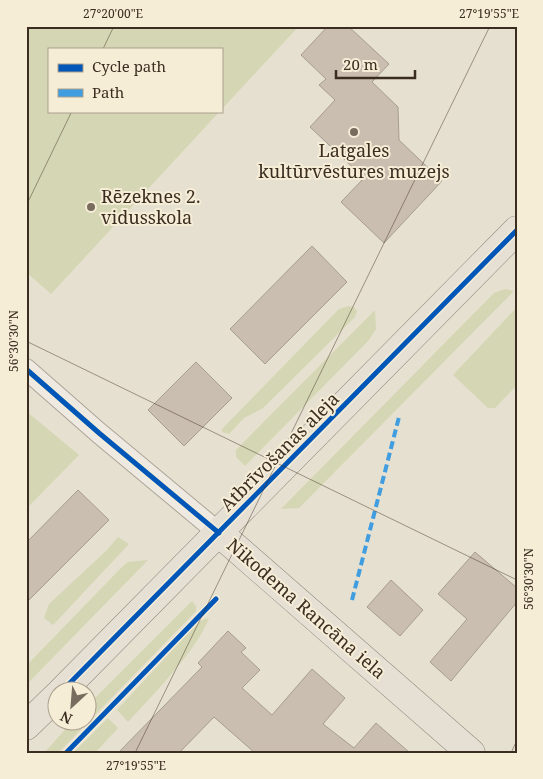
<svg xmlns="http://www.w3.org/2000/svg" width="543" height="779" font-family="'Noto Serif',serif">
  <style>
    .green { fill: #d5d6b3 }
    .building { fill: #cabeb1; stroke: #a79c8f }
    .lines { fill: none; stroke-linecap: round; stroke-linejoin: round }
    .minor-casing { stroke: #aca598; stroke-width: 22 }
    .primary-casing { stroke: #918a7f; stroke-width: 29 }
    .minor { stroke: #eeeae2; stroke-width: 20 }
    .primary { stroke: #e5e0d3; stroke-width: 28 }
    .quiet { stroke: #3f9de0; stroke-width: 4; stroke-dasharray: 8 4; stroke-linecap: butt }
    .cycleway-casing { stroke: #f6edd7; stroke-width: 8 }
    .cycleway { stroke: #0057b8; stroke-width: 5 }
    .ticks { fill: none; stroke: #3b2d20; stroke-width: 1; stroke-opacity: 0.45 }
    .poi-dot { fill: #776c5e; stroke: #f6edd7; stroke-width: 2 }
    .labels { text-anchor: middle; stroke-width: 4; stroke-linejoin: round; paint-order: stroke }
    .poi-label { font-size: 18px; fill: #3b2d20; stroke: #f6edd7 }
    .street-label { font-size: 18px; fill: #3b2d20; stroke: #f6edd7 }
    .neatline { fill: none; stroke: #3b2d20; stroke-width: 2 }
    .ticks-label { font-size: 12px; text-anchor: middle; fill: #3b2d20 }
  </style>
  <rect width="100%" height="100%" fill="#e6e0d0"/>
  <path class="green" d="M 26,26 L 299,26 L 221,110 L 221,49 L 49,49 L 49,111 L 220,111 L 51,294 L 26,272 Z
    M 505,289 L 514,291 L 299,508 L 281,509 L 494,293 Z
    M 349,306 L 354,307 L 357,311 L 355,317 L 263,408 L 244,418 L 229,434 L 222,432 L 222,429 L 339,309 Z
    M 517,307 L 517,385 L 495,408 L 488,408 L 453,375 Z
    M 375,310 L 376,329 L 369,340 L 245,466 L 236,457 L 236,450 Z
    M 26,411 L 79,455 L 26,509 Z
    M 118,537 L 129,544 L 53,625 L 44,618 L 49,604 L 107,550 Z
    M 148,560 L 26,685 L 26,666 L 123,566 L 128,562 Z
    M 192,601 L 196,606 L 196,611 L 58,753 L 44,753 L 72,722 L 88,722 L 88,705 Z
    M 209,618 C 198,649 151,697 128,722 L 117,710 L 199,621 Z
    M 108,718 L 118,728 L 95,753 L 73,753 Z"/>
  <path class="building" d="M 328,26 L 348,26 L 389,64 L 372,82 L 398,107 L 399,140 L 442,181 L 384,243 L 341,202 L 364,178 L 310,127 L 335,100 L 319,85 L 326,79 L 301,55 Z
    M 312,246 L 347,282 L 265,364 L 230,329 Z
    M 196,362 L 232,398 L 184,446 L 148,410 Z
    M 78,490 L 109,520 L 26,603 L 26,543 Z
    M 475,552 L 517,588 L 517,602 L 451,681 L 430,662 L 467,619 L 438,594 Z
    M 391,580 L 423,610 L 400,636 L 367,607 Z
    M 228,631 L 246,648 L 241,652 L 260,670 L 242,688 L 272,715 L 312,669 L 345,698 L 323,724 L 354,748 L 376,723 L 410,753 L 255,753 L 214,717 L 179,753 L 118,753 L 202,667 L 198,663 Z"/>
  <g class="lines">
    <g class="minor-casing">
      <path id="minor" d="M 26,369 L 99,433 L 219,533"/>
    </g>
    <g class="primary-casing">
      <path id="primary" d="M 219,533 L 471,753
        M 61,692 L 517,230
        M 26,726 L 58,695"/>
    </g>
    <use href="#minor" class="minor"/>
    <use href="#primary" class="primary"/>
    <path class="quiet" d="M 352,600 L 399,417"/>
    <g class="cycleway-casing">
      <path id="cycleway" d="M 26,369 L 99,433 L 219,533
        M 61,692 L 517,230
        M 66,753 L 216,599"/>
    </g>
    <use href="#cycleway" class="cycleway"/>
  </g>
  <path class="ticks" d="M 103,49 L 114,26M 26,206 L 72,111M 26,341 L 517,580M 135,753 L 490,26M 511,753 L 517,740"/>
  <g class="poi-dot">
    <circle cx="354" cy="132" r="5"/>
    <circle cx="91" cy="207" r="5"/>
  </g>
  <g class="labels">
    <g class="poi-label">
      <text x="354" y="157">Latgales<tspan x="354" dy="21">kultūrvēstures muzejs</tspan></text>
      <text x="101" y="203" text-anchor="start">Rēzeknes 2.<tspan x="101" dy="21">vidusskola</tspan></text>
    </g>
    <g class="street-label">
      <text transform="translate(280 452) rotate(-45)" y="6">Atbrīvošanas aleja</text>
      <text transform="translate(306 609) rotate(41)" y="6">Nikodema Rancāna iela</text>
    </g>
  </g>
  <rect width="543" height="779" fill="none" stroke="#f6edd7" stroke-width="55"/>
  <rect x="48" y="48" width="175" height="65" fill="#f6edd7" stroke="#aba08e"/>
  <rect x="58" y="64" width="25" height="8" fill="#0057b8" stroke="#aba08e"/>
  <text x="92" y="72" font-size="15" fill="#3b2d20">Cycle path</text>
  <rect x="58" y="89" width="25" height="8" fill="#3f9de0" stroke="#aba08e"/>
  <text x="92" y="98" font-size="15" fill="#3b2d20">Path</text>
  <g transform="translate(72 706) rotate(206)"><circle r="24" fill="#f6edd7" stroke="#aba08e"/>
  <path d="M0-4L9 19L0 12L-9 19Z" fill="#776c5e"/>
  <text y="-8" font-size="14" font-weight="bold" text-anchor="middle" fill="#3b2d20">N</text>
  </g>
  <path d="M336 70v8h79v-8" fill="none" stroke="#3b2d20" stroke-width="2.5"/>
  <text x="343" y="70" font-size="15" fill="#3b2d20" stroke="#f6edd7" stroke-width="4" paint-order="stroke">20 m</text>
  <rect x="28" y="28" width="488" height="724" class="neatline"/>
  <g class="ticks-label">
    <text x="113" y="18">27°20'00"E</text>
    <text x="489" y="18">27°19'55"E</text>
    <text transform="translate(14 341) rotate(-90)" y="4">56°30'30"N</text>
    <text transform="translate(529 579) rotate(-90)" y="4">56°30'30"N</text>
    <text x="136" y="770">27°19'55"E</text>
  </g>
</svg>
